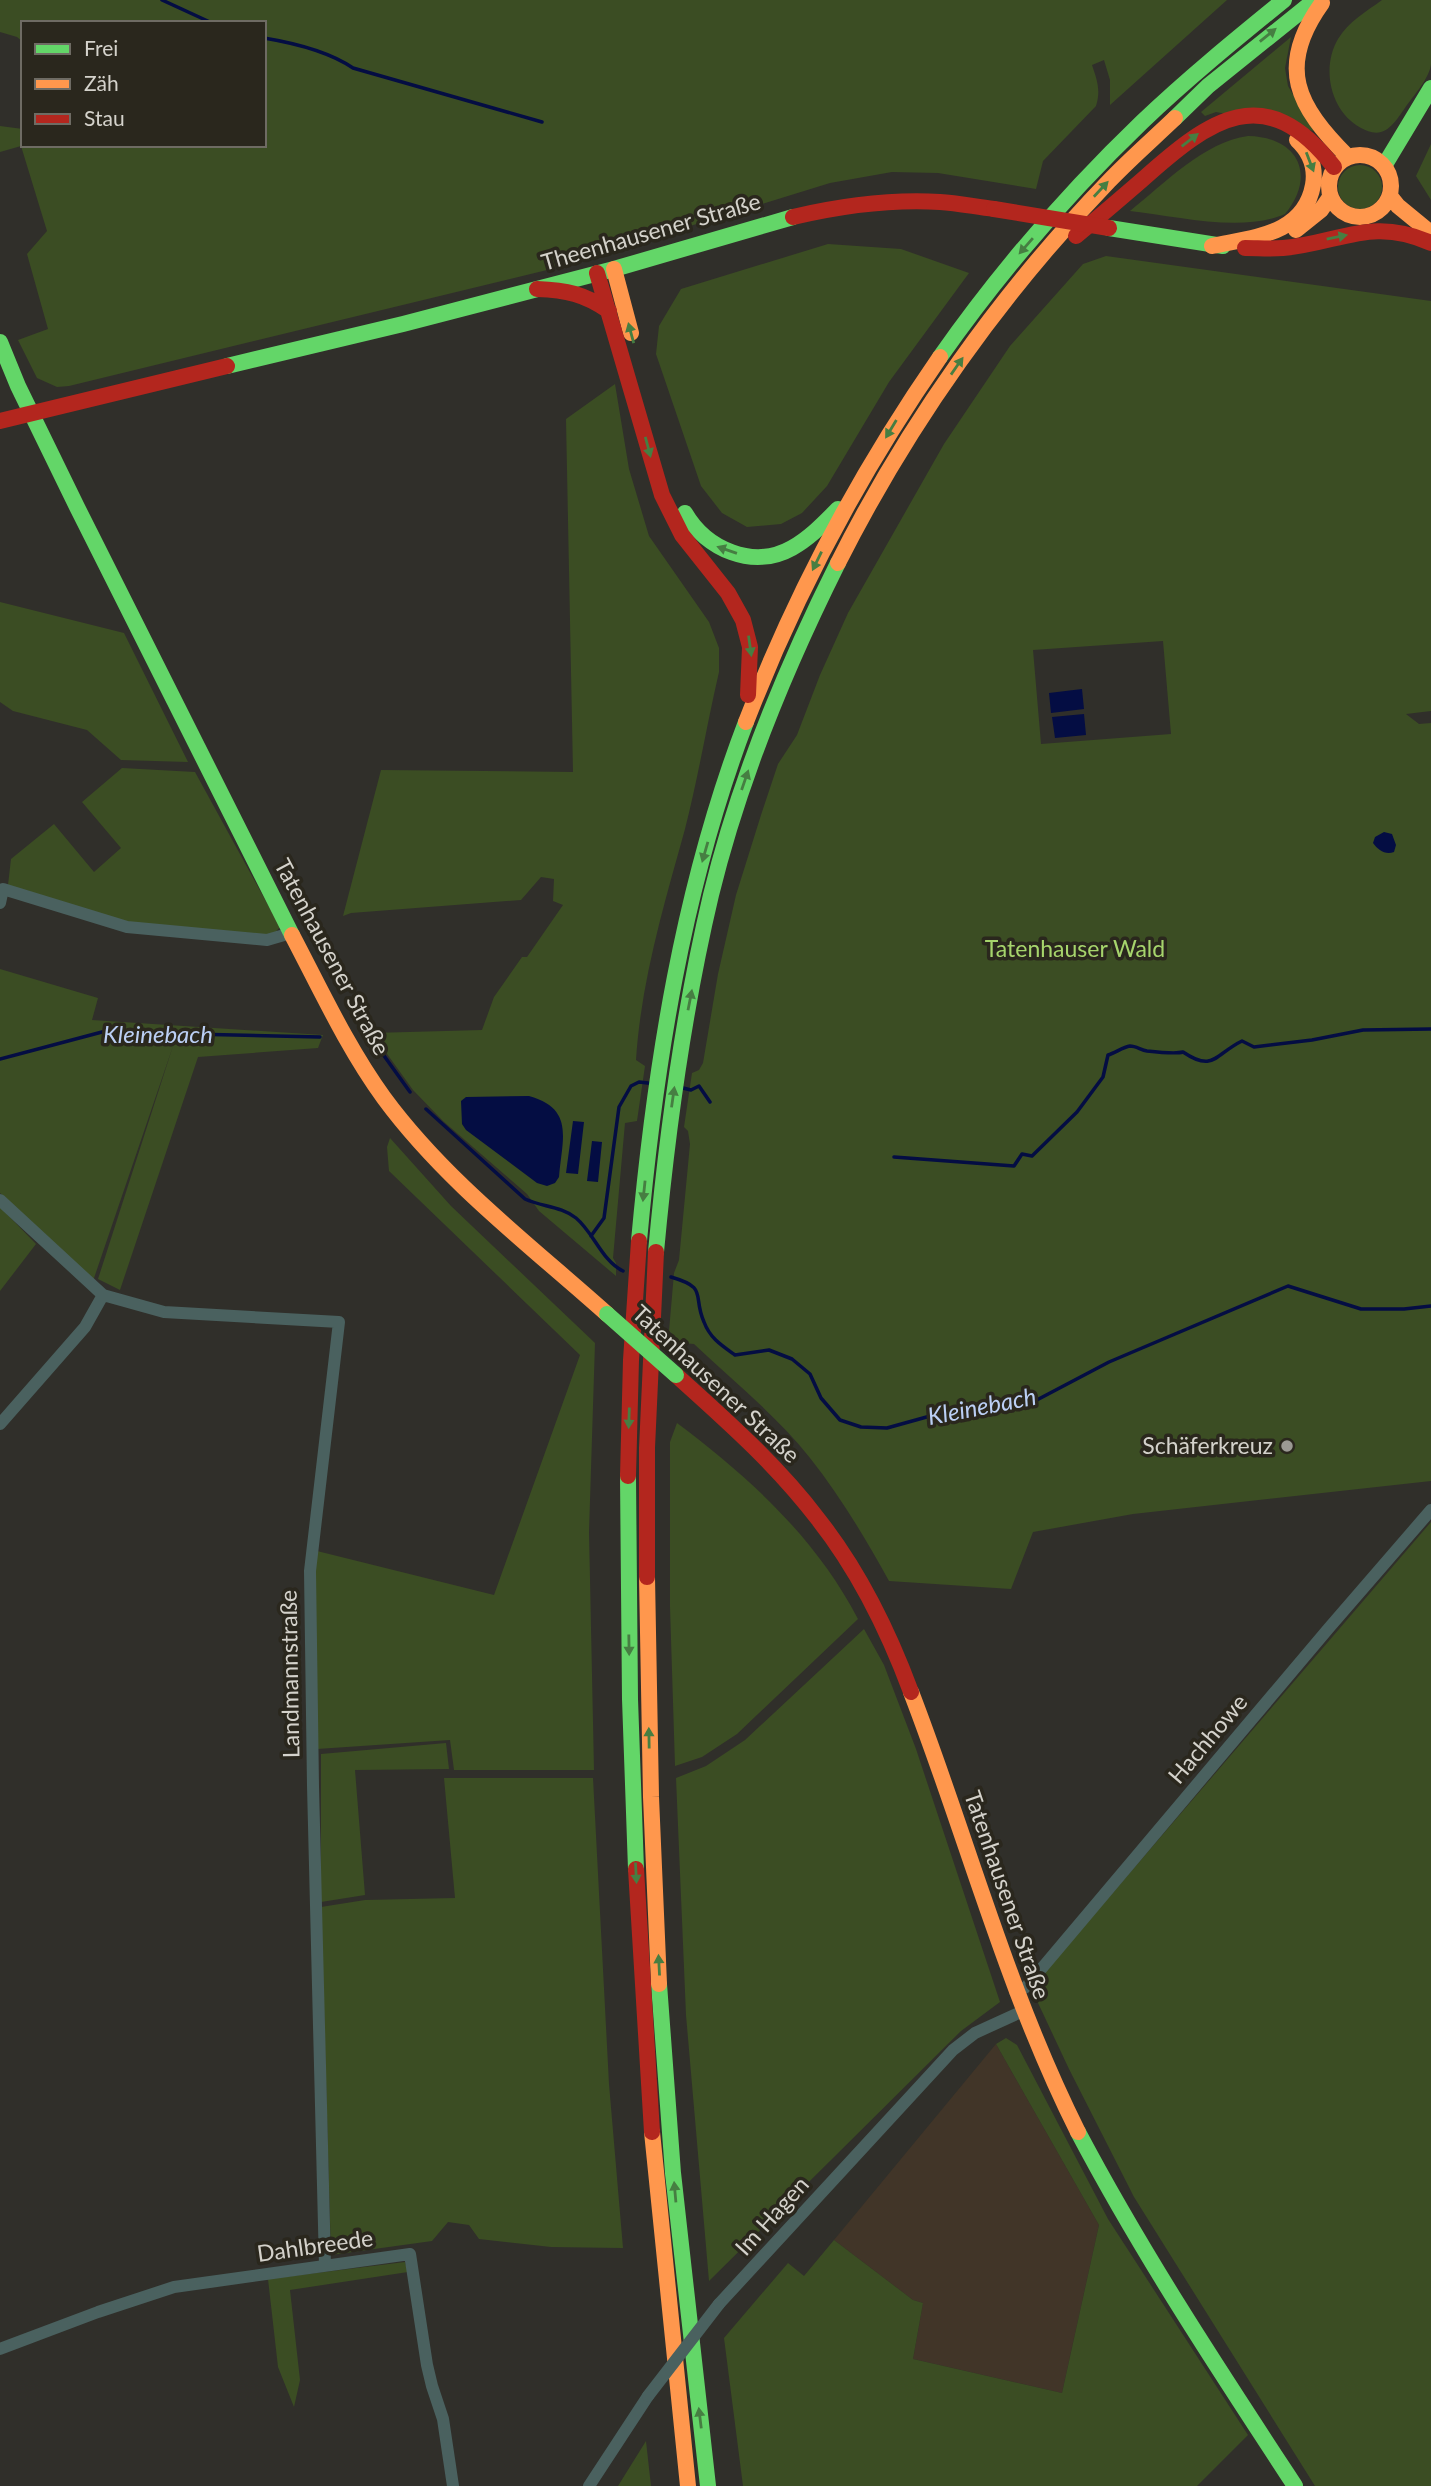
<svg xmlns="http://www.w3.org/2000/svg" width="1431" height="2486" font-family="Lato,sans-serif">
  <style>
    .industrial { fill: #413528 }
    .green { fill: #3b4d23; fill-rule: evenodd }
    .water { fill: #040d43 }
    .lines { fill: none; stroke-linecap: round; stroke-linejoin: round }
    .stream { stroke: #040d43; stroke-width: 3.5 }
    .street { stroke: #4a615f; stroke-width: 12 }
    .fast { stroke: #63d668; stroke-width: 16 }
    .slow { stroke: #ff974d; stroke-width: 16 }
    .jam { stroke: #b3261e; stroke-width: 16 }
    .street-bridge { stroke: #4a615f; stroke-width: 12 }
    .fast-bridge { stroke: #63d668; stroke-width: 16 }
    .jam-bridge { stroke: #b3261e; stroke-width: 16 }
    .oneway { fill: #467e42 }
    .poi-dot { fill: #9b9993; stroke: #2a271d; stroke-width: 2.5 }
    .labels { text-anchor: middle; stroke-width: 7; stroke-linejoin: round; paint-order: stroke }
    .street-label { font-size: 23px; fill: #d4d2cb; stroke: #2a271d }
    .park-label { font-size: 23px; fill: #a6d46c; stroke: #2a271d }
    .poi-label { font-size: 23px; fill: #d4d2cb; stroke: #2a271d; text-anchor: end }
    .water-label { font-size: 24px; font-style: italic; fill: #bbcff4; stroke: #2a271d }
  </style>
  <rect width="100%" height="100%" fill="#302f2a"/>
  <path class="industrial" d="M 996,2044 L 1099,2225 L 1062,2393 L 913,2359 L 923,2303 L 913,2300 L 834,2240 Z"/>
  <path class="green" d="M 0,0 L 1227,0 L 1110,105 L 1110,80 L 1104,60 L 1092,65 C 1097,80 1101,90 1096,106 L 1043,161 L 1036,189 L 938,173 L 892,172 L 830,183 L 547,270 L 69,386 L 57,387 L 37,378 L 18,340 L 48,329 L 27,254 L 47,231 L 21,146 L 0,152 L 0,126 L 23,129 L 23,145 L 264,145 L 264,23 L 23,23 L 23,42 L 17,37 L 0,32 Z
    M 1382,0 L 1431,0 C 1431,21 1431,44 1431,64 C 1430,76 1417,92 1410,101 C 1402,111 1393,129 1381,132 C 1374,134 1367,131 1361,128 C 1330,111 1321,68 1338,39 C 1348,22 1367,11 1382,0 Z
    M 1291,37 L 1285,68 L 1288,86 L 1314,131 L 1216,112 L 1205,116 L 1201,112 Z
    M 1248,136 C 1298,137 1317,175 1285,214 C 1242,233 1176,216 1130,211 C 1165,183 1204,142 1248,136 Z
    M 1431,144 L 1431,200 L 1416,176 Z
    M1338 187a22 22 0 1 1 44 0a22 22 0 1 1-44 0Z
    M 828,244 L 901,249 L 969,273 L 889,382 L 827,486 L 802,513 L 781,524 L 747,527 L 722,513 L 701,486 L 656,354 L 659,326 L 681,289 Z
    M 1106,256 L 1431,301 L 1431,711 L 1406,714 L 1419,724 L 1431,723 L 1431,1481 L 1133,1514 L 1033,1532 L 1011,1589 L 889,1581 C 866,1539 840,1496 810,1458 C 777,1416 733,1381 694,1344 L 682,1343 L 669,1331 L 674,1273 L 679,1260 L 690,1144 L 688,1131 L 684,1127 L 692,1073 L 699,1070 L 703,1063 L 718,974 L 736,895 L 761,815 L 778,764 L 797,735 L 820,675 L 848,613 L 944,444 L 1010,346 L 1083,264 ZM 1163,641 L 1171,734 L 1041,744 L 1033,650 Z
    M 615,384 L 629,469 L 649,536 L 709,622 L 719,648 L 719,672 C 707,724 698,778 685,829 C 664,905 641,981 636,1060 L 645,1066 L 637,1121 L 625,1123 L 613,1258 L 616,1263 L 616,1276 L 539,1211 L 527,1194 L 443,1121 L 413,1090 L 372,1033 L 482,1030 L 494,997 L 522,957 L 527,957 L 563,905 L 553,901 L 554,879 L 541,877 L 521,900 L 351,913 L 343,916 L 381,770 L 573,772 L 566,419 Z
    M 0,602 L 124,633 L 188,762 L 121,760 L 87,730 L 13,711 L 0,702 Z
    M 122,768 L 195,772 L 280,927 L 272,936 L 128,922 L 8,885 L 11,859 L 54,824 L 94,872 L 121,848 L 82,802 Z
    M 0,969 L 98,998 L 92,1020 L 323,1035 L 318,1048 L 198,1057 L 120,1290 L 98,1279 L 173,1046 L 93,1281 L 0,1193 Z
    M 390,1138 L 451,1206 L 595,1343 L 589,1532 L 594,1770 L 454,1770 L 450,1740 L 317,1749 L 315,1572 L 317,1551 L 494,1595 L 580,1355 L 389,1171 L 387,1147 Z
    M 0,1207 L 36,1244 L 0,1291 Z
    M 677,1423 C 749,1477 816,1538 858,1619 L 737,1734 L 702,1757 L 675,1766 L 670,1607 L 670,1442 Z
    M 1431,1522 L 1431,2486 L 1315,2486 L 1134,2197 L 1069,2069 L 1031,1988 Z
    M 864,1629 L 884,1665 L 916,1749 L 1000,2002 L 961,2031 L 709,2281 L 686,2015 L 676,1778 L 706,1766 L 745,1740 Z
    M 446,1743 L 449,1769 L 355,1770 L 365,1895 L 321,1902 L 321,1754 Z
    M 444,1778 L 593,1778 L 609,2084 L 623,2248 L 551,2247 L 479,2239 L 469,2225 L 448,2222 L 432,2241 L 331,2255 L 321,1907 L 365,1900 L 455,1898 Z
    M 1006,2038 L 1017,2045 L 1108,2219 L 1248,2435 L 1197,2486 L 743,2486 L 724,2338 L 788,2263 L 804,2276 L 834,2240 L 913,2300 L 923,2303 L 913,2359 L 1062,2393 L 1099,2225 L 996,2044 Z
    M 405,2262 L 408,2272 L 290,2290 L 300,2380 L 294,2407 L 278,2367 L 268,2279 Z
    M 646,2441 L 651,2486 L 618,2486 Z"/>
  <path class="water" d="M 1082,689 L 1084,709 L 1051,713 L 1049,693 Z
    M 1084,714 L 1086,735 L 1055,738 L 1052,717 Z
    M 1384,832 L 1392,834 L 1396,845 L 1394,852 C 1385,855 1378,850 1373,843 L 1375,837 Z
    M 529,1096 C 575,1109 562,1139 559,1177 L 555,1183 L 547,1186 L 537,1183 L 466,1130 L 462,1124 L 461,1101 L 466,1097 Z
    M 573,1121 L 584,1122 L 578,1174 L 566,1173 Z
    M 592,1141 L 602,1142 L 598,1182 L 587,1181 Z"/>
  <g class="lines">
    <path class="stream" d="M 162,0 L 212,23
      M 264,38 C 294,43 328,51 353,68 L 542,122
      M 372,1039 L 410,1092
      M 0,1059 L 102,1032 L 320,1037
      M 683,1088 L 691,1090 L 699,1086 L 710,1102
      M 426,1109 L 525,1199 C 542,1207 561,1206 576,1218 C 594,1233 602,1261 623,1271
      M 894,1157 L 1014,1166 L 1022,1154 L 1032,1156 L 1077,1112 L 1103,1077 L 1108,1055 C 1115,1053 1123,1047 1130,1046 C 1136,1046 1141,1050 1147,1051 C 1156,1052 1176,1054 1183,1052 C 1214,1073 1215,1054 1242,1041 L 1254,1047 L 1312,1040 L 1363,1030 L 1431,1029
      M 591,1236 L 604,1218 L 619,1107 L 631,1086 L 639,1082 L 648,1083
      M 671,1277 C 709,1288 692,1295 704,1322 C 710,1338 721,1345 735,1355 L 769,1350 L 792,1359 L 810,1374 L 821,1398 L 840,1420 L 861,1427 L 887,1428 L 959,1408 L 996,1401 L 1013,1399 L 1033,1402 L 1109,1362 L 1288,1286 L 1361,1309 L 1404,1309 L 1431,1306"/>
    <path class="street" d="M 0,903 L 3,889 L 127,927 L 267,940 L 291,933
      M 0,1200 L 103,1295 L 85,1327 L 0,1424
      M 103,1295 L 164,1312 L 339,1322 L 310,1571 L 313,1786 L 325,2265
      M 1015,1992 L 1026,1987 L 1328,1629 L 1431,1510
      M 719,2304 L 953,2050 L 975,2033 L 1023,2011
      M 0,2349 L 98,2312 L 174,2287 L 410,2254 L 427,2365 L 432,2386 L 443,2419 L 453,2486
      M 589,2486 L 648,2396"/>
    <path class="fast" d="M 1175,118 L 1208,86 L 1315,0
      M 1384,166 L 1431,88
      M 1109,228 L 1223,246
      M 0,342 L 18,386 L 77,507 L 292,935
      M 940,357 C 999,273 1068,193 1142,122 C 1187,79 1236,39 1284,0
      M 227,366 L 403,324 L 614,269 L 793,217
      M 685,513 C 706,549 753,570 792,548 C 810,538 824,523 838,509
      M 639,1241 C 655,1065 683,887 746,722
      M 656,1252 C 667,1132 683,1013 711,895 C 739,780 785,669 838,563
      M 628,1476 L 630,1699 L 636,1869
      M 659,1984 L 673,2173 L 708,2486
      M 1078,2132 C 1143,2255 1219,2370 1295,2486"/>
    <path class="slow" d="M 1322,3 C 1276,67 1297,106 1348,157
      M1329 186a31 31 0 1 1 62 0a31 31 0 1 1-62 0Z
      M 1390,196 L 1398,206 L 1431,233
      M 1296,230 L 1321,210 L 1330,197
      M 1212,246 C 1253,237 1304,235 1313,185 C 1316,167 1310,152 1297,140
      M 614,269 L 631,333
      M 838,563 C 908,424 1001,293 1109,181 C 1130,159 1153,139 1175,118
      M 746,722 C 796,592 861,471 940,357
      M 292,935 C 321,990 347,1047 384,1098 C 445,1181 531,1246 607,1314
      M 647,1577 L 651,1797 L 659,1984
      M 911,1692 C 968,1840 1006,1988 1078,2132
      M 652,2132 L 688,2486"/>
    <path class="jam" d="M 793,217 C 840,206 891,199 940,202 C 958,203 976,207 994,209
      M 1076,236 C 1098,218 1120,199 1142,180 C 1210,119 1265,78 1334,167
      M 1245,248 C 1258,248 1270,249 1283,248 C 1340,243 1372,216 1431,243
      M 597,273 L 662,495 L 682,535 L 728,593 L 743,620 L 750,647 L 748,695
      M 537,289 C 566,290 585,294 609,311
      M 0,421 L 227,366
      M 676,1375 C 726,1420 777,1465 818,1519 C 859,1571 888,1630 911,1692
      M 628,1476 L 631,1360 L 639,1241
      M 647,1577 L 647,1448 L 656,1252
      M 636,1869 L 652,2132"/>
    <path class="street-bridge" d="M 648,2396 L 719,2304"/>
    <path class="fast-bridge" d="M 607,1314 L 676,1375"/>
    <path class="jam-bridge" d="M 994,209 L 1109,228"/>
  </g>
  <defs><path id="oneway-solid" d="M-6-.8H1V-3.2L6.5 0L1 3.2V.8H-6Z" transform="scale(1.75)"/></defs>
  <g class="oneway">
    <use href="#oneway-solid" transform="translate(1268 35) rotate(-39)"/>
    <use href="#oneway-solid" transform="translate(1190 140) rotate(-38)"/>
    <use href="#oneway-solid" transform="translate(1310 162) rotate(69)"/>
    <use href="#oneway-solid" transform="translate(1101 189) rotate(-47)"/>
    <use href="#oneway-solid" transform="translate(1337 237) rotate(-11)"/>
    <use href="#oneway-solid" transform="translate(1026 246) rotate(131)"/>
    <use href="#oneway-solid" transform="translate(631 333) rotate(-105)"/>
    <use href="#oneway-solid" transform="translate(957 366) rotate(-55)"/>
    <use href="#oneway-solid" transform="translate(891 429) rotate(121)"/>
    <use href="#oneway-solid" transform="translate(648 447) rotate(75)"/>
    <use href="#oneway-solid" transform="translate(727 550) rotate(-161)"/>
    <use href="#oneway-solid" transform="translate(817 561) rotate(116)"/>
    <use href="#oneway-solid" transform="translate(750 646) rotate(82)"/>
    <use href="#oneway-solid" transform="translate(745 780) rotate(-71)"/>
    <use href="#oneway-solid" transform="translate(705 852) rotate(106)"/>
    <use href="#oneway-solid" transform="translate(690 1000) rotate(-79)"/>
    <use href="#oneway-solid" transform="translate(673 1097) rotate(-82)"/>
    <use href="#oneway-solid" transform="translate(644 1191) rotate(96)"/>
    <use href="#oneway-solid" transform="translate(629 1418) rotate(92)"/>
    <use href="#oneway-solid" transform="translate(629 1645) rotate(89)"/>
    <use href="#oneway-solid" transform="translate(649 1738) rotate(-91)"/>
    <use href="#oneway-solid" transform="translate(636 1873) rotate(87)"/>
    <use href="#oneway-solid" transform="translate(659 1965) rotate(-93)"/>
    <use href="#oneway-solid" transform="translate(675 2192) rotate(-95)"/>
    <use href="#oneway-solid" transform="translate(700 2418) rotate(-97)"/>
  </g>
  <circle class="poi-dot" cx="1287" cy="1446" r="7"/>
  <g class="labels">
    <g class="street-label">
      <text transform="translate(651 232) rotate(-16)" y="8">Theenhausener Straße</text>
      <text transform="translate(332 957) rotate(62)" y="8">Tatenhausener Straße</text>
      <text transform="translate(716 1384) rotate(43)" y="8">Tatenhausener Straße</text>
      <text transform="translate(290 1674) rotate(-91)" y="8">Landmannstraße</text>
      <text transform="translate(1208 1739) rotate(-50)" y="8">Hachhowe</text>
      <text transform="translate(1007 1895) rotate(71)" y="8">Tatenhausener Straße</text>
      <text transform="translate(772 2216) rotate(-48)" y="8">Im Hagen</text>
      <text transform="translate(315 2246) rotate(-8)" y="8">Dahlbreede</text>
    </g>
    <g class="park-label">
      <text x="1075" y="957">Tatenhauser Wald</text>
    </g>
    <g class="poi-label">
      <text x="1273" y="1454">Schäferkreuz</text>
    </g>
    <g class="water-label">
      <text x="158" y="1043">Kleinebach</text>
      <text transform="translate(982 1407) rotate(-11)" y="8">Kleinebach</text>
    </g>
  </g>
  <rect x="21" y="21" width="245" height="126" fill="#2a271d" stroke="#6e6b63" stroke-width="2"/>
  <rect x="35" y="44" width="35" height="10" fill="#63d668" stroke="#6e6b63" stroke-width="2"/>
  <text x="84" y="56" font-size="21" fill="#d4d2cb">Frei</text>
  <rect x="35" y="79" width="35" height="10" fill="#ff974d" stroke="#6e6b63" stroke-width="2"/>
  <text x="84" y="91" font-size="21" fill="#d4d2cb">Zäh</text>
  <rect x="35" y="114" width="35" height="10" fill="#b3261e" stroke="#6e6b63" stroke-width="2"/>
  <text x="84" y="126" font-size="21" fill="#d4d2cb">Stau</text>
</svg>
